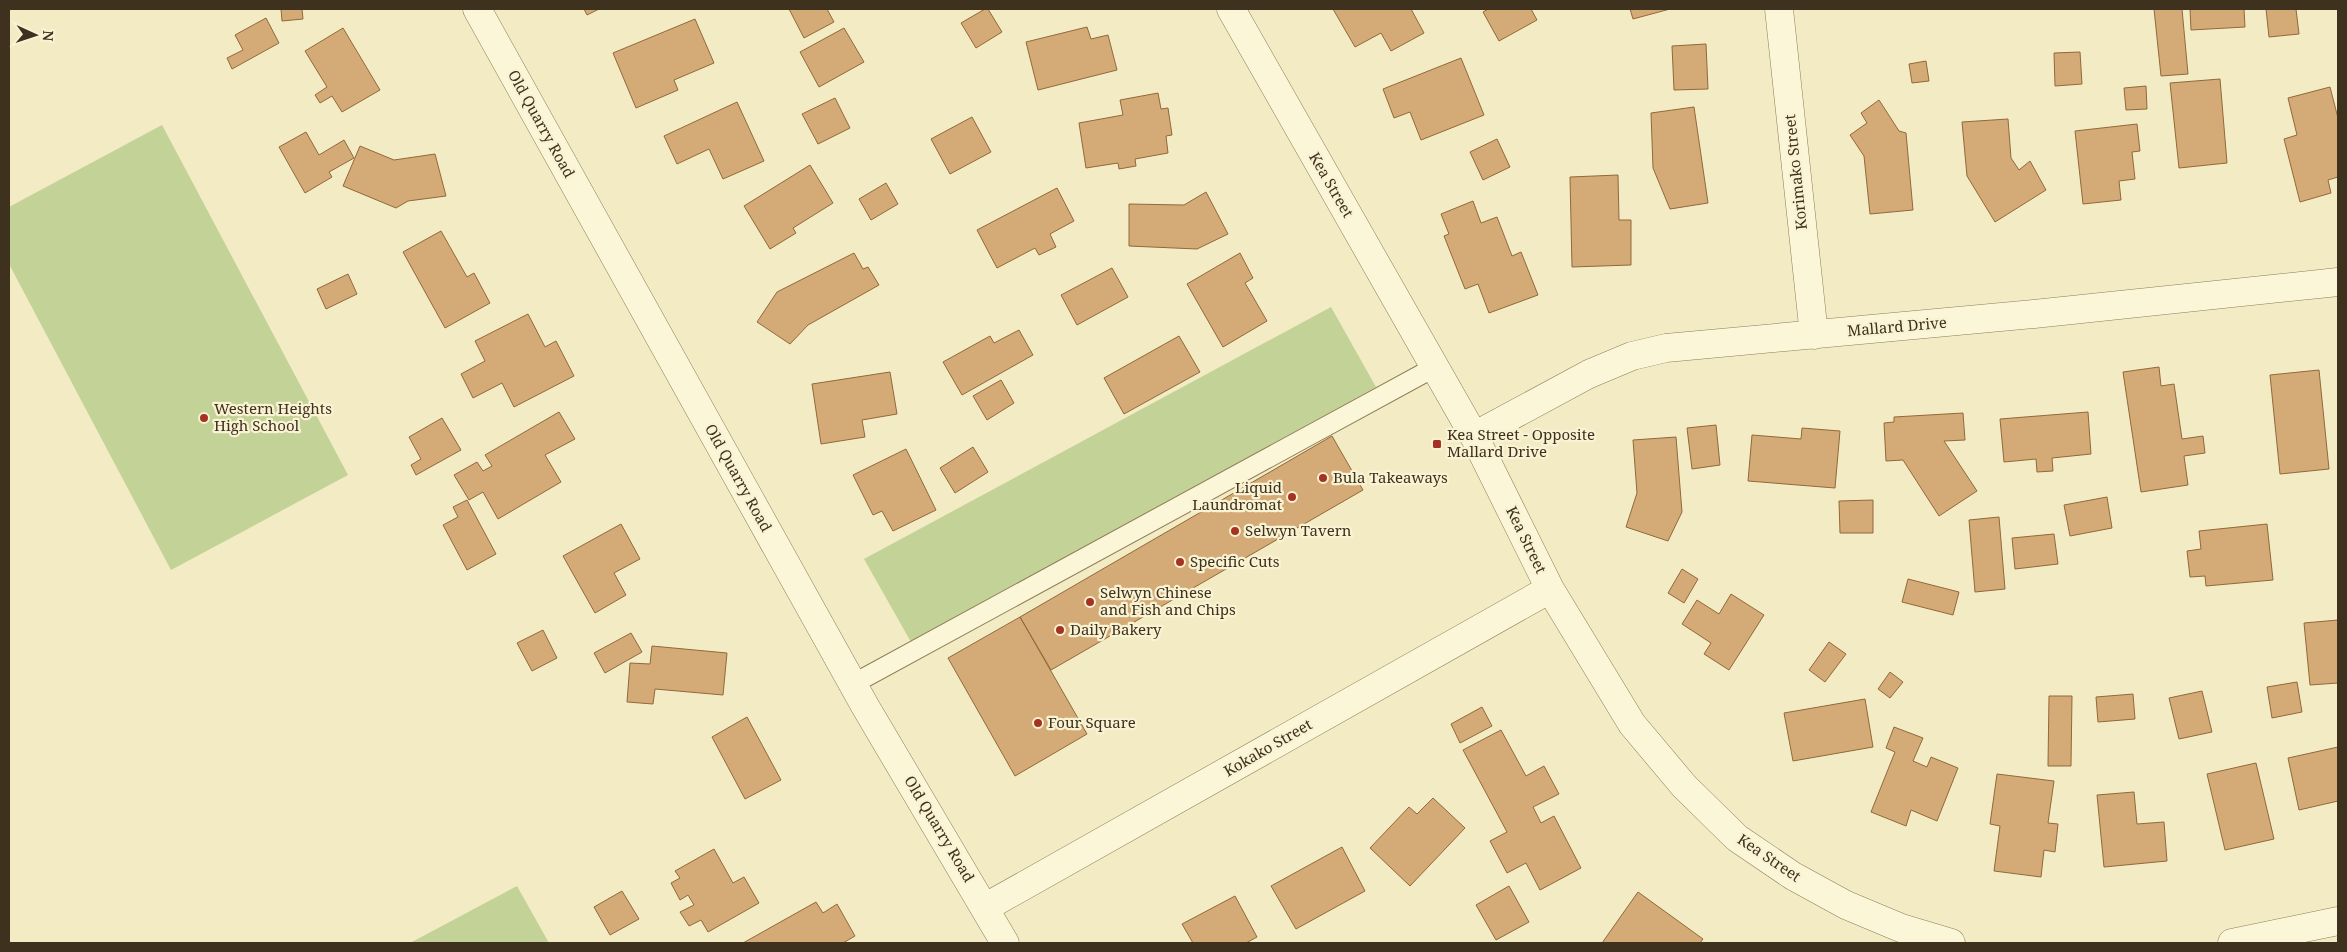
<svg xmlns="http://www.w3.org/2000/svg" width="2347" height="952" font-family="'Noto Serif',serif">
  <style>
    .green { fill: #c3d296 }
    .building { fill: #d4aa76; stroke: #91693b }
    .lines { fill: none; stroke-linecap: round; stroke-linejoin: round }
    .service-casing { stroke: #8f7d58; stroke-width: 21 }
    .minor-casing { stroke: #8f7d58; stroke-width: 29 }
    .service { stroke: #fcf6d8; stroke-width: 19 }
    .minor { stroke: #fcf6d8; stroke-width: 28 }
    .poi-dot { fill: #a53222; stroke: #f9f3d4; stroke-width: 2 }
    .labels { text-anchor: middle; stroke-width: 4.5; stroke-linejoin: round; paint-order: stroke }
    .street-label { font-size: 15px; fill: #3e311d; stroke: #f9f3d4 }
    .poi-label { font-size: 15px; fill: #3e311d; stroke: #f9f3d4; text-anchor: start }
  </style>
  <rect width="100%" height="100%" fill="#f3ebc4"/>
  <path class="green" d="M 162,125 L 348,475 L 171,570 L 9,264 L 9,207 Z
    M 1331,307 L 1376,387 L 911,642 L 864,559 Z
    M 517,886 L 549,943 L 410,943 Z"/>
  <path class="building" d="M 281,9 L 302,9 L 303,19 L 282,21 Z
    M 584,9 L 599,9 L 587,15 Z
    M 789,9 L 827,9 L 834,22 L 804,38 Z
    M 985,9 L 988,9 L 1002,32 L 976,48 L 961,23 Z
    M 1333,9 L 1411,9 L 1424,33 L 1391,51 L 1381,33 L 1355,47 Z
    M 1488,9 L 1531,9 L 1537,20 L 1499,41 L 1483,12 Z
    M 1630,9 L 1670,9 L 1633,19 Z
    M 2154,9 L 2182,9 L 2188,74 L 2161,76 Z
    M 2190,9 L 2244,9 L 2245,27 L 2191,30 Z
    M 2266,9 L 2296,9 L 2299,34 L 2269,37 Z
    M 266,18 L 279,43 L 232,69 L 227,58 L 243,50 L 235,35 Z
    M 695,19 L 714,63 L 674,80 L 678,90 L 636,108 L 613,53 Z
    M 1087,27 L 1091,39 L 1108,35 L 1117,70 L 1038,90 L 1026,42 Z
    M 343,28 L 380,90 L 342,112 L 332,96 L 320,103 L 315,95 L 327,87 L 305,51 Z
    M 844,28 L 864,62 L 819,87 L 800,52 Z
    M 1706,44 L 1708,89 L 1674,90 L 1672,46 Z
    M 2080,52 L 2082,84 L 2055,86 L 2054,53 Z
    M 1461,58 L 1484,115 L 1421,140 L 1410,112 L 1394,118 L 1383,89 Z
    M 1926,61 L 1929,81 L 1912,83 L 1909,64 Z
    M 2220,79 L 2227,163 L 2179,168 L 2170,83 Z
    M 2146,86 L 2147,109 L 2126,110 L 2124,88 Z
    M 2330,87 L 2338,118 L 2338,177 L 2328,180 L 2331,193 L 2300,202 L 2284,139 L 2297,135 L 2288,98 Z
    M 1158,93 L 1161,109 L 1168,108 L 1172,135 L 1166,136 L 1168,153 L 1135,159 L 1136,166 L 1119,169 L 1118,163 L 1086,168 L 1079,123 L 1123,115 L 1120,100 Z
    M 835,98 L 850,128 L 818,144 L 802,114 Z
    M 1879,100 L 1899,131 L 1906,133 L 1913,210 L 1870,214 L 1864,156 L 1850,135 L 1867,123 L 1861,113 Z
    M 737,102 L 764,161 L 723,179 L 709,149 L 677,164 L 664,136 Z
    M 1694,107 L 1708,203 L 1670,209 L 1653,168 L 1651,113 Z
    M 972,117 L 991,152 L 950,174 L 931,139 Z
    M 2008,119 L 2011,158 L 2019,170 L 2030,161 L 2046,190 L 1995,222 L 1967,176 L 1962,122 Z
    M 2137,124 L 2140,151 L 2132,152 L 2135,179 L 2119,181 L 2121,200 L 2083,204 L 2075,131 Z
    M 306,132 L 319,155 L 344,140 L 354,158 L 329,172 L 332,177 L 305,193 L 279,147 Z
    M 1497,139 L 1510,167 L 1483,180 L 1470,152 Z
    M 360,146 L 394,160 L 435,154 L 446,196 L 408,201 L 396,208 L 343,186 Z
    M 810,165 L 833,203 L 793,228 L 796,233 L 770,249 L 744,206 Z
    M 1618,175 L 1619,220 L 1631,220 L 1631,265 L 1572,267 L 1570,177 Z
    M 886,183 L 898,204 L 871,220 L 859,199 Z
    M 1057,188 L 1074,221 L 1050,234 L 1056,247 L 1039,255 L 1035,248 L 997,268 L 977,230 Z
    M 1206,192 L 1228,234 L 1197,249 L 1129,246 L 1129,204 L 1184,205 Z
    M 1473,201 L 1481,223 L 1497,217 L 1512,256 L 1521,252 L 1538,295 L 1489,313 L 1478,284 L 1465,289 L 1444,236 L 1449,234 L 1441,214 Z
    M 441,231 L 467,277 L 474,273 L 490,303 L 445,328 L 403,252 Z
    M 854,253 L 863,269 L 868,267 L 879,285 L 808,325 L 790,344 L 757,322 L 777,292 Z
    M 1240,253 L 1253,278 L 1245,283 L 1267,321 L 1223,347 L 1187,284 Z
    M 1112,268 L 1128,297 L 1077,325 L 1061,295 Z
    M 348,274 L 357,294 L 326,309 L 317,289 Z
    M 528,314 L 545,347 L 556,341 L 574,376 L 514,407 L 502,383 L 473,398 L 461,374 L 485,361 L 475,341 Z
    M 1019,330 L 1033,355 L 962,395 L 943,362 L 990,336 L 994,343 Z
    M 1179,336 L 1200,372 L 1124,414 L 1104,378 Z
    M 2159,367 L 2161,386 L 2174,384 L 2182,439 L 2203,436 L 2205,453 L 2184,456 L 2188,485 L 2141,492 L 2123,372 Z
    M 2319,370 L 2329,469 L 2280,474 L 2270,375 Z
    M 890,372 L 897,414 L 862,420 L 865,437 L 821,444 L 812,384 Z
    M 1001,380 L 1014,403 L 987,420 L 973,396 Z
    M 559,412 L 575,439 L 545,455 L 561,482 L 498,519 L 483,492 L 469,500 L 454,475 L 477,462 L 483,471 L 492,466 L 485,455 Z
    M 2088,412 L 2091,454 L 2052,458 L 2053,471 L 2037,472 L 2036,459 L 2004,462 L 2000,419 Z
    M 1963,413 L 1965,440 L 1944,441 L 1977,491 L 1939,516 L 1903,460 L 1886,461 L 1884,423 L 1894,422 L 1894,417 Z
    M 442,418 L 461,450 L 416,475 L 411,465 L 421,459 L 409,437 Z
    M 1716,425 L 1720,465 L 1692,469 L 1687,428 Z
    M 1802,428 L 1840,431 L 1835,488 L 1748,481 L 1752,435 L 1801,439 Z
    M 1332,436 L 1363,490 L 1051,670 L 1020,617 Z
    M 1676,437 L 1682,512 L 1668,541 L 1626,527 L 1637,493 L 1633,440 Z
    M 973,447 L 988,472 L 955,493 L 940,468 Z
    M 906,449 L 936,510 L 893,531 L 882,511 L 873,515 L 853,475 Z
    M 2107,497 L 2112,528 L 2070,536 L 2064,505 Z
    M 467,500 L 496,554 L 467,570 L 443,525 L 458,517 L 453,507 Z
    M 1873,500 L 1873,533 L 1840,533 L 1839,501 Z
    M 1999,517 L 2005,589 L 1975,592 L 1969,520 Z
    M 621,524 L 640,559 L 614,573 L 626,595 L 595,613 L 563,556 Z
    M 2267,524 L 2273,580 L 2206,586 L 2205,576 L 2190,577 L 2187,551 L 2201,549 L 2199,531 Z
    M 2054,534 L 2058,564 L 2015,569 L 2012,538 Z
    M 1682,569 L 1698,579 L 1684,603 L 1668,593 Z
    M 1908,579 L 1959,592 L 1953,615 L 1902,602 Z
    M 1731,594 L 1764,615 L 1729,670 L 1704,654 L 1711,643 L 1682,624 L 1697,600 L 1719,614 Z
    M 1020,617 L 1087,734 L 1015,776 L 948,658 Z
    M 2338,620 L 2338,683 L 2310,685 L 2304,623 Z
    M 543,630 L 557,658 L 532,671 L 517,643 Z
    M 631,633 L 642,652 L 605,673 L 594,653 Z
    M 1829,642 L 1846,654 L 1825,682 L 1809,670 Z
    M 652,646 L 727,653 L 723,695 L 655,689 L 653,704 L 627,702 L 630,663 L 650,664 Z
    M 1890,672 L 1903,682 L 1890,698 L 1878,689 Z
    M 2297,682 L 2302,712 L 2272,718 L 2267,687 Z
    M 2202,691 L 2212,732 L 2179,739 L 2169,698 Z
    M 2133,694 L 2135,719 L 2098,722 L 2096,697 Z
    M 2049,696 L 2072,696 L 2071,766 L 2048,766 Z
    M 1865,699 L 1873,747 L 1793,761 L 1784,713 Z
    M 1482,707 L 1492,726 L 1460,743 L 1451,724 Z
    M 747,717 L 781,780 L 745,799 L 712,737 Z
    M 1894,727 L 1923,738 L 1913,761 L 1927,767 L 1931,757 L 1958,768 L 1937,821 L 1911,810 L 1906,826 L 1871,812 L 1895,752 L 1886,748 Z
    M 1501,730 L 1526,776 L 1544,766 L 1559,794 L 1533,807 L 1541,823 L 1554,816 L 1581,868 L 1540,890 L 1526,863 L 1507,873 L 1490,841 L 1507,832 L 1463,750 Z
    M 2338,747 L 2338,801 L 2299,810 L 2288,758 Z
    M 2256,763 L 2274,839 L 2225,850 L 2207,774 Z
    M 1997,774 L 2054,781 L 2048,823 L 2058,824 L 2055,852 L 2044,850 L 2041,877 L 1994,871 L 2000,826 L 1990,824 Z
    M 2134,792 L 2137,824 L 2164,822 L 2167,861 L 2104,867 L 2097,795 Z
    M 1433,798 L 1465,828 L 1410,886 L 1370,848 L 1409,807 L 1417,814 Z
    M 1342,847 L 1365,891 L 1296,929 L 1271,886 Z
    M 714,849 L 733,883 L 744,877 L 759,903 L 708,932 L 701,920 L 689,926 L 680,912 L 694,905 L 688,895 L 680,900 L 671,883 L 680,878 L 675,871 Z
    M 1509,886 L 1529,922 L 1496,940 L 1476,905 Z
    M 622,891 L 639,919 L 610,935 L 594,907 Z
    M 1638,892 L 1703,939 L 1700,943 L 1602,943 Z
    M 1235,896 L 1257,937 L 1246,943 L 1193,943 L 1182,924 Z
    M 816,902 L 823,913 L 837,904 L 855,936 L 843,943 L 743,943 Z"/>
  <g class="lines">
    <g class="service-casing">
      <path id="service" d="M 853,684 L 1435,367"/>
    </g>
    <g class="minor-casing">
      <path id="minor" d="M 477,9 L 865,706 L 1005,943
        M 1231,9 L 1474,436 L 1550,589 L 1632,724 L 1684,786 L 1737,838 L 1793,876 L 1846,905 L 1901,928 L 1951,943
        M 1779,9 L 1814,335
        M 1474,436 L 1589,374 L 1632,356 L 1666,348 L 2034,314 L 2338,282
        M 986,907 L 1550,589
        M 2232,943 L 2338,921"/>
    </g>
    <use href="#service" class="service"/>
    <use href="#minor" class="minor"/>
  </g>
  <g class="poi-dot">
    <circle cx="204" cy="418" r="5"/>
    <rect x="1432" y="439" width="10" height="10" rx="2.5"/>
    <circle cx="1323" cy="478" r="5"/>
    <circle cx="1292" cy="497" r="5"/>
    <circle cx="1235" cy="531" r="5"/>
    <circle cx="1180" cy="562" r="5"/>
    <circle cx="1090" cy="602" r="5"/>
    <circle cx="1060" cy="630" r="5"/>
    <circle cx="1038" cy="723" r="5"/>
  </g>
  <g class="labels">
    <g class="street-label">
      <text transform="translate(541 124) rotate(61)" y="5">Old Quarry Road</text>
      <text transform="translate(1796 172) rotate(-96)" y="5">Korimako Street</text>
      <text transform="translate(1331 185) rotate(60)" y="5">Kea Street</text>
      <text transform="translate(1897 327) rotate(-5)" y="5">Mallard Drive</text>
      <text transform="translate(738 478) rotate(61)" y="5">Old Quarry Road</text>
      <text transform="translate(1526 540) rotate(64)" y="5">Kea Street</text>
      <text transform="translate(1268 748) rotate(-30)" y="5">Kokako Street</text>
      <text transform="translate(939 829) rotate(59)" y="5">Old Quarry Road</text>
      <text transform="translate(1769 858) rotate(34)" y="5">Kea Street</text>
    </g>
    <g class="poi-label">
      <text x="214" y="414">Western Heights<tspan x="214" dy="17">High School</tspan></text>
      <text x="1447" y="440">Kea Street - Opposite<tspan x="1447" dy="17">Mallard Drive</tspan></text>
      <text x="1333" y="483">Bula Takeaways</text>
      <text x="1282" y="493" text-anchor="end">Liquid<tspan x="1282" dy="17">Laundromat</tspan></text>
      <text x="1245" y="536">Selwyn Tavern</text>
      <text x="1190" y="567">Specific Cuts</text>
      <text x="1100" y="598">Selwyn Chinese<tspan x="1100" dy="17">and Fish and Chips</tspan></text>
      <text x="1070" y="635">Daily Bakery</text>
      <text x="1048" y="728">Four Square</text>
    </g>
  </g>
  <rect width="2347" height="952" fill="none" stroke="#3e311d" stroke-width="20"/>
  <g transform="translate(35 35) rotate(93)" stroke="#f9f3d4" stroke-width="4" paint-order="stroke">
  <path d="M0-4L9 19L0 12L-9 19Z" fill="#3e311d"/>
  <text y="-8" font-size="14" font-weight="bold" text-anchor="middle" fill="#3e311d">N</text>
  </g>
</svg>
